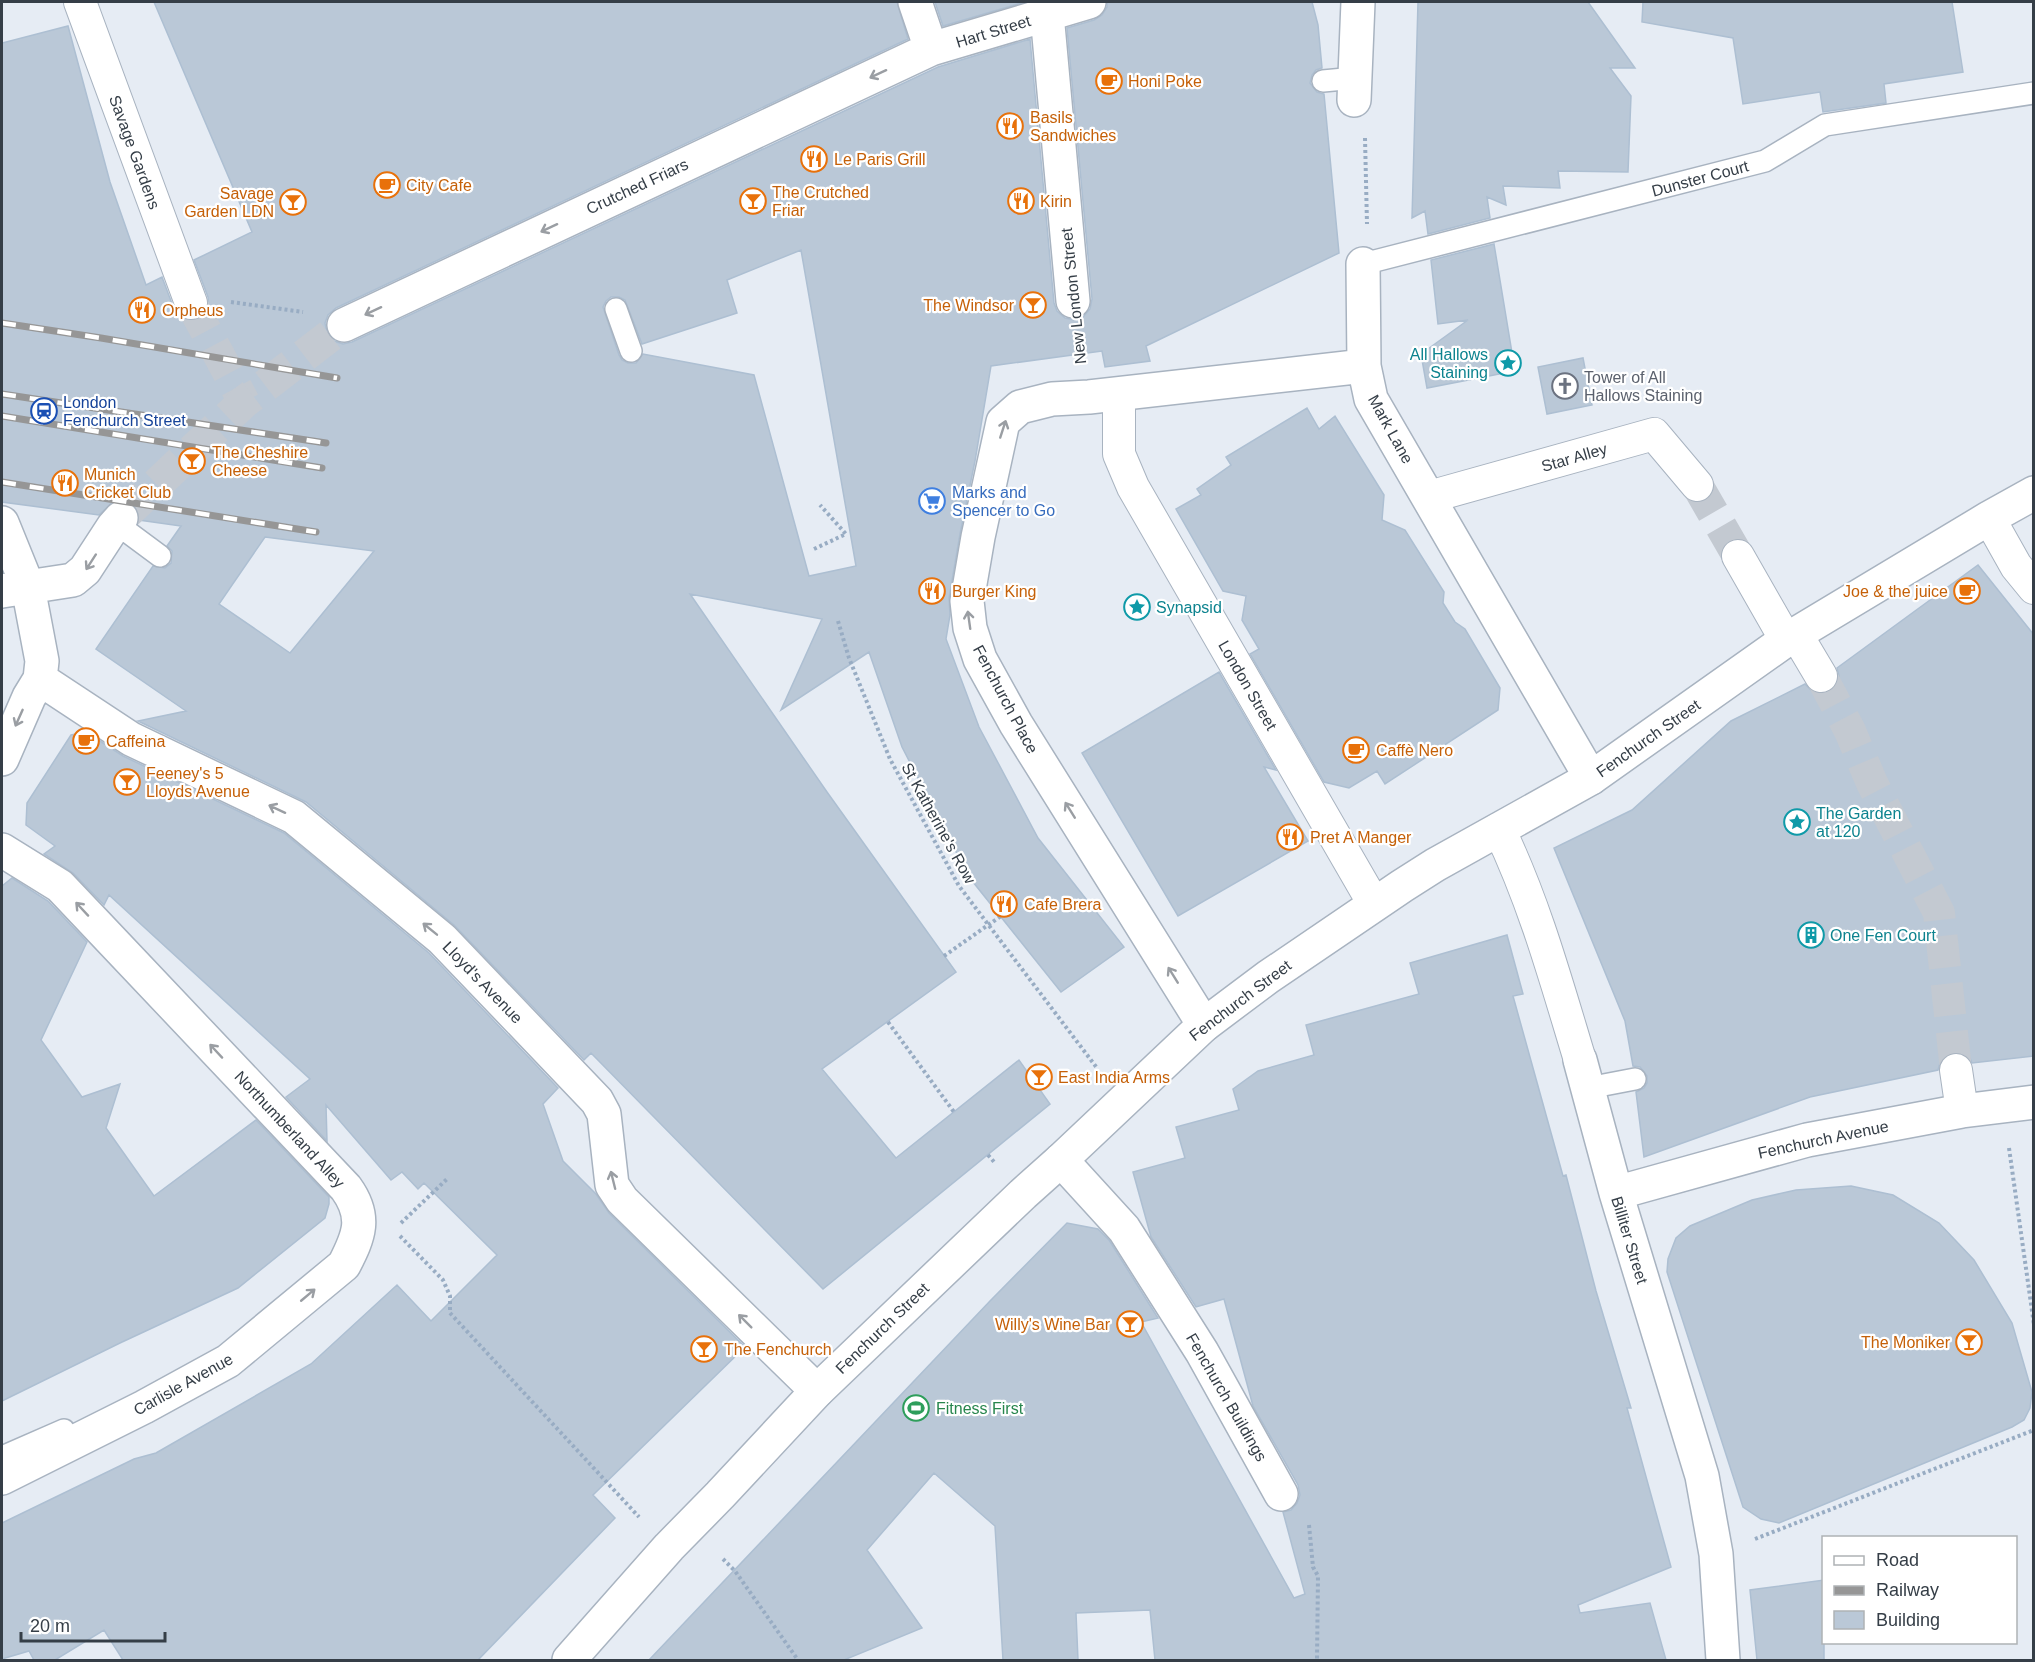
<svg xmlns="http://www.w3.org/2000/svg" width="2035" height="1662" font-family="Helvetica,sans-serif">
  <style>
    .building { fill: #bac8d7; stroke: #adbfd2; stroke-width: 1.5; fill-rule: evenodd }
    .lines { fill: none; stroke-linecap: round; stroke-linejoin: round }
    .pedestrian-tunnel { stroke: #c3c9d1; stroke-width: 32; stroke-dasharray: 32 16; stroke-linecap: butt }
    .minor-tunnel { stroke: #c3c9d1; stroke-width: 33; stroke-dasharray: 33 16; stroke-linecap: butt }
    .service-casing { stroke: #a8b3c0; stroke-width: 24 }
    .pedestrian-casing { stroke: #a8b3c0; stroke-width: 34 }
    .minor-casing { stroke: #a8b3c0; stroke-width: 36 }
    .tertiary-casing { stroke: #a8b3c0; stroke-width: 36 }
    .path { stroke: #98acc3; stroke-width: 4; stroke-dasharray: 3 3; stroke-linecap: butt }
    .service { stroke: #fff; stroke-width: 21 }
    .pedestrian { stroke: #fff; stroke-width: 32 }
    .minor { stroke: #fff; stroke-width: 33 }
    .tertiary { stroke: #fff; stroke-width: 33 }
    .rail-casing { stroke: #969696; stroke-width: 7 }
    .rail { stroke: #fff; stroke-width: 4.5; stroke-dasharray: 14; stroke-linecap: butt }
    .path-bridge { stroke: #98acc3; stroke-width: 4; stroke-dasharray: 3 3; stroke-linecap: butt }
    .oneway { stroke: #9a9ea3 }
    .labels { text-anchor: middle; stroke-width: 4.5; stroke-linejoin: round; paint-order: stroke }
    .street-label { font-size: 16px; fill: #353e47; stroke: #fff }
    .food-label { font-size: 16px; fill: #c56008; stroke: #fff; text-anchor: start }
    .culture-label { font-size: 16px; fill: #0d838f; stroke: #fff; text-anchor: start }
    .worship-label { font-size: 16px; fill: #5b616d; stroke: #fff; text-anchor: start }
    .transit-label { font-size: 16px; fill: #164399; stroke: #fff; text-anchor: start }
    .shop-label { font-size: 16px; fill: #366cbe; stroke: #fff; text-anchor: start }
    .leisure-label { font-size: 16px; fill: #27864d; stroke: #fff; text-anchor: start }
  </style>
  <rect width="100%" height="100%" fill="#e6ecf4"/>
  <path class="building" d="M 154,2 L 897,2 L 908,39 L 336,308 L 328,315 L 325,323 L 327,332 L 334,341 L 343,344 L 352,342 L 938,67 L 1030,39 L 1054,303 L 1057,311 L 1065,318 L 1075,320 L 1083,317 L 1090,309 L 1092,299 L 1067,28 L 1094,20 L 1102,15 L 1107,7 L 1107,2 L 1312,2 L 1318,25 L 1322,68 L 1316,70 L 1312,75 L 1310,83 L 1317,92 L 1324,94 L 1339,253 L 1146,346 L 1150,361 L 1105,367 L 1102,351 L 991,366 L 975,461 L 960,534 L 949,598 L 950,615 L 946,639 L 979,727 L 1038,838 L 1124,947 L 1061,992 L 969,877 L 902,747 L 869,652 L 781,710 L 822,619 L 690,594 L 827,792 L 956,972 L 822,1069 L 896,1158 L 1019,1060 L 1050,1104 L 823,1289 L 591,1053 L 584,1060 L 454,925 L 306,802 L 138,721 L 186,711 L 96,649 L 153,566 L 165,568 L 171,563 L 172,551 L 167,546 L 181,526 L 139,520 L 139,512 L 134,504 L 124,500 L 115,500 L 99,515 L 2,502 L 2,43 L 68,26 L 110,182 L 146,285 L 162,277 L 174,309 L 180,317 L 187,321 L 197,320 L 204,315 L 209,307 L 208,297 L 194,260 L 252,232 ZM 801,250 L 856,566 L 809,576 L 754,375 L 643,354 L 636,363 L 628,363 L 622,360 L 619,355 L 603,307 L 606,301 L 611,297 L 619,297 L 625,300 L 642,344 L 737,313 L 727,280 ZM 265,537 L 374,551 L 290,653 L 219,604 Z
    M 935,2 L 1025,2 L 943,26 Z
    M 1418,2 L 1588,2 L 1635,68 L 1610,68 L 1631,96 L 1628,172 L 1558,171 L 1560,188 L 1503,186 L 1506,205 L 1487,197 L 1490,218 L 1428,234 L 1425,211 L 1412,218 Z
    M 1643,2 L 1952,2 L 1963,72 L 1884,84 L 1886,103 L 1823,112 L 1820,92 L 1743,104 L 1733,38 L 1642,22 Z
    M 1494,244 L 1515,371 L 1427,388 L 1421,354 L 1468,320 L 1438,324 L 1431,260 Z
    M 1583,358 L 1592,405 L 1547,414 L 1538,367 Z
    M 1307,408 L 1319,429 L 1335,416 L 1384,495 L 1382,520 L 1405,530 L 1444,592 L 1443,603 L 1455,622 L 1465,629 L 1500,688 L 1498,710 L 1385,784 L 1377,771 L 1349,788 L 1324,782 L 1250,654 L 1259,649 L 1242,620 L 1246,596 L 1223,591 L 1176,509 L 1201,495 L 1197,489 L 1231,465 L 1226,457 Z
    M 1978,565 L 2034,635 L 2034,1056 L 1972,1063 L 1970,1058 L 1963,1054 L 1953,1052 L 1944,1056 L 1940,1063 L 1938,1070 L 1810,1097 L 1644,1157 L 1636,1092 L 1644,1088 L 1647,1083 L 1647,1076 L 1640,1067 L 1633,1066 L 1625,1021 L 1554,848 L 1632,810 L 1731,721 L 1805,684 L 1813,692 L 1822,694 L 1831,691 L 1837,684 L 1839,676 L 1837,668 Z
    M 1219,672 L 1276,770 L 1264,767 L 1308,841 L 1178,916 L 1082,753 Z
    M 86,732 L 123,756 L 284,833 L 429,953 L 558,1088 L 543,1104 L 563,1161 L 596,1194 L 609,1213 L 745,1347 L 593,1495 L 615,1518 L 478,1660 L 123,1660 L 104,1630 L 55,1660 L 34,1660 L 29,1651 L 2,1659 L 2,1523 L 134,1459 L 156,1453 L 311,1364 L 397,1285 L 431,1321 L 497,1255 L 424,1183 L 418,1189 L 402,1172 L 391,1180 L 326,1105 L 327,1141 L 286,1097 L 310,1079 L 109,895 L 104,905 L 73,873 L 44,854 L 55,846 L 26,825 L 27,803 L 71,735 Z
    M 12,878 L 48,901 L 87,942 L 41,1040 L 82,1097 L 120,1084 L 106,1128 L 154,1196 L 256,1120 L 329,1197 L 329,1204 L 325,1218 L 238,1288 L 120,1343 L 2,1401 L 2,886 Z
    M 1507,935 L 1523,994 L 1513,996 L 1563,1176 L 1566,1175 L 1596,1291 L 1631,1408 L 1627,1408 L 1671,1567 L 1578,1605 L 1580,1613 L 1650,1603 L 1666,1660 L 1155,1660 L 1150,1610 L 1076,1613 L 1078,1660 L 1003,1660 L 995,1526 L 934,1473 L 867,1550 L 922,1628 L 844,1660 L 649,1660 L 990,1301 L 1067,1223 L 1098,1229 L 1109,1240 L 1158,1318 L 1141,1322 L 1294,1598 L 1305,1594 L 1283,1512 L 1291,1510 L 1297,1503 L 1300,1495 L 1298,1485 L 1253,1406 L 1224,1299 L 1196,1307 L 1151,1237 L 1133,1172 L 1185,1158 L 1176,1127 L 1239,1110 L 1233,1089 L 1258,1071 L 1314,1055 L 1306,1025 L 1419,994 L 1410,963 Z
    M 1851,1186 L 1893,1195 L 1939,1223 L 1974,1260 L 2012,1323 L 2032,1392 L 2030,1408 L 2024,1420 L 2012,1427 L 1779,1523 L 1761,1519 L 1743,1507 L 1667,1272 L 1668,1259 L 1676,1238 L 1690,1226 L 1752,1200 L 1796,1190 Z
    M 1824,1580 L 1824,1660 L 1757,1660 L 1750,1590 Z"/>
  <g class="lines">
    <path class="pedestrian-tunnel" d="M 191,303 L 244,402
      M 1697,485 L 1738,556
      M 1821,676 L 1850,731 L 1872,783 L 1939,913 L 1956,1070"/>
    <path class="minor-tunnel" d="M 121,518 L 244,402 L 344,325"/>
    <g class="service-casing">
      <path id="service" d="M 1323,81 L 1355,78
        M 1363,264 L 1765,161 L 1825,125 L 2034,93
        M 616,309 L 631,351
        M 113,527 L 129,533 L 160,556
        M 1588,1088 L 1635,1079
        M 2,1457 L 64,1430"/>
    </g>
    <g class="pedestrian-casing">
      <path id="pedestrian" d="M 80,2 L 191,303
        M 1119,394 L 1119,454 L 1133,487 L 1374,904
        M 1429,497 L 1654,434 L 1697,485
        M 1989,518 L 2016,566 L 2034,588
        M 1738,556 L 1786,640
        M 1796,634 L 1821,676
        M 1499,829 C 1535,904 1556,981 1580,1060
        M 1956,1070 L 1962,1111"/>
    </g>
    <g class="minor-casing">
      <path id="minor" d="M 915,2 L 931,49
        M 1047,14 L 1073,301
        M 1354,100 L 1358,2
        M 1363,264 L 1364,366 L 1371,399 L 1591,778
        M 344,325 L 931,49 L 1089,2
        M 2,523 L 28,587 L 42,661 L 40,679 L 29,697 L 2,759
        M 2,591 L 73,580 L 85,570 L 113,527 L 121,518
        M 40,679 L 131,739 L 294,817 L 442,939 L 597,1101 L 604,1114 L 612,1185 L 622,1200 L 817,1391
        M 2,850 L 60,886 L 346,1188 C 367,1217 359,1236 344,1265 L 228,1361 L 144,1407 L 2,1478
        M 1204,1025 L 1016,724 L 980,659 L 970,628 L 967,601 L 978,537 L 1003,422 L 1020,407 L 1052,399 L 1089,397 L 1364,366
        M 1580,1060 L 1616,1193 L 1702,1476 L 1716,1554 L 1723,1660
        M 1061,1160 L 1124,1229 L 1202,1352 L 1281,1494
        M 1616,1193 L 1807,1140 L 1962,1111 L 2034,1102"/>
    </g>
    <g class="tertiary-casing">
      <path id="tertiary" d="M 569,1660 L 669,1547 L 720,1495 L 817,1391 L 1023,1194 L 1061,1160 L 1204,1025 L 1268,977 L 1402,886 L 1435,865 L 1591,778 L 1786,640 L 1989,518 L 2034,493"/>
    </g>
    <path class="path" d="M 1365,138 L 1367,224
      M 231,302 L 303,312
      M 814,549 L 846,534 L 820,505
      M 838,621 L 849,658 L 890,759 L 959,886 L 1097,1068
      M 888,1022 L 954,1112
      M 2009,1148 L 2034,1325
      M 988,1155 L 995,1163
      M 401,1223 L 447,1179
      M 400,1236 L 443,1280 L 450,1296 L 450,1313 L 639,1517
      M 1309,1525 L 1313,1567 L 1318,1576 L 1317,1660
      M 1755,1539 L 2034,1430
      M 723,1559 L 735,1571 L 798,1660"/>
    <use href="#service" class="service"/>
    <use href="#pedestrian" class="pedestrian"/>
    <use href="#minor" class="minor"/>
    <use href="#tertiary" class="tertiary"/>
    <g class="rail-casing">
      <path id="rail" d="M 2,323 L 101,338 L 337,378
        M 2,394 L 326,443
        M 2,416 L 322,468
        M 2,482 L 316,532"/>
    </g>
    <use href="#rail" class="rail"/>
    <path class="path-bridge" d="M 944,956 L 1001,916"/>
  </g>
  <defs><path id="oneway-shaft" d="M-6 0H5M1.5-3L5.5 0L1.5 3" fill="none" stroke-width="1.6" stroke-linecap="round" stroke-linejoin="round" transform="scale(1.5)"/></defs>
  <g class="oneway">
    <use href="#oneway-shaft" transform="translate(878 74) rotate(155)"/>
    <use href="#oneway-shaft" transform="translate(549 228) rotate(155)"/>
    <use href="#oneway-shaft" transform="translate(373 311) rotate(155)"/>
    <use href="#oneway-shaft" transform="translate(1003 429) rotate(-72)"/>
    <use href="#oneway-shaft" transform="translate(91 562) rotate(123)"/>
    <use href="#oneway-shaft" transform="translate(969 620) rotate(-98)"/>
    <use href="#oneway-shaft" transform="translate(19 718) rotate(114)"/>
    <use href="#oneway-shaft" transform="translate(277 809) rotate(-155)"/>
    <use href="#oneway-shaft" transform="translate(1070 810) rotate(-122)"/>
    <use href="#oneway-shaft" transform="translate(82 909) rotate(-133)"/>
    <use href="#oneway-shaft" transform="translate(430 929) rotate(-141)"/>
    <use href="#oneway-shaft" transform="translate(1173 975) rotate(-122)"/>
    <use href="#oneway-shaft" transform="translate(216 1051) rotate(-133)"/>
    <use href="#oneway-shaft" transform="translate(613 1180) rotate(-104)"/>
    <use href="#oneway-shaft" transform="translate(308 1295) rotate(-40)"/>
    <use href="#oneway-shaft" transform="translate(745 1321) rotate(-135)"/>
  </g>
  <defs>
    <g id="cafe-ring" transform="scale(1.35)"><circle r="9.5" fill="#fff" stroke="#e8710a" stroke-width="1.5"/><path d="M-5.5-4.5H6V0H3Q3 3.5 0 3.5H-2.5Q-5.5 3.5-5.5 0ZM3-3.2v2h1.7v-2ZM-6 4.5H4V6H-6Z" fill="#e8710a"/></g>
    <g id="restaurant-ring" transform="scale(1.35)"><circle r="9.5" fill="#fff" stroke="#e8710a" stroke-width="1.5"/><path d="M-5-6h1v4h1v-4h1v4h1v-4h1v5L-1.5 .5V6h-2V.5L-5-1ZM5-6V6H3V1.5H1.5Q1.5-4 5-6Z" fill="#e8710a"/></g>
    <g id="bar-ring" transform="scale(1.35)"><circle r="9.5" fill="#fff" stroke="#e8710a" stroke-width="1.5"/><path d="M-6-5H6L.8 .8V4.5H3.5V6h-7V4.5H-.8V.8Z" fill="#e8710a"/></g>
    <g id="sight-ring" transform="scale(1.35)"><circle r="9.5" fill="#fff" stroke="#0f9aa8" stroke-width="1.5"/><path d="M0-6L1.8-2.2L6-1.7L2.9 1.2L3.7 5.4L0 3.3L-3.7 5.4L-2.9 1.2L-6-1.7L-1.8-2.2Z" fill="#0f9aa8"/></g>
    <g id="church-ring" transform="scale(1.35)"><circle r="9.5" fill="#fff" stroke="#6b7280" stroke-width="1.5"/><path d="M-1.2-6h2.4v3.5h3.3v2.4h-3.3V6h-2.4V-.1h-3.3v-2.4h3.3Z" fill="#6b7280"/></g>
    <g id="station-ring" transform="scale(1.35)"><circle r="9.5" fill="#fff" stroke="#1a4fb4" stroke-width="1.5"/><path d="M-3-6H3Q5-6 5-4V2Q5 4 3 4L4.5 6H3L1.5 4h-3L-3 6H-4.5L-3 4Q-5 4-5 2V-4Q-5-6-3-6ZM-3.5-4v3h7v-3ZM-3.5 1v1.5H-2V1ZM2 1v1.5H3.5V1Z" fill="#1a4fb4"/></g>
    <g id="supermarket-ring" transform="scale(1.35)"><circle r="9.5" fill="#fff" stroke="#3f7fe0" stroke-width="1.5"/><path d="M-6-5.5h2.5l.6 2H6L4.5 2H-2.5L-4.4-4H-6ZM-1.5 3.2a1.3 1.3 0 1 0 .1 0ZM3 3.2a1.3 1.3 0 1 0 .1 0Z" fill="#3f7fe0"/></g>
    <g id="building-ring" transform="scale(1.35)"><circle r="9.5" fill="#fff" stroke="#0f9aa8" stroke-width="1.5"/><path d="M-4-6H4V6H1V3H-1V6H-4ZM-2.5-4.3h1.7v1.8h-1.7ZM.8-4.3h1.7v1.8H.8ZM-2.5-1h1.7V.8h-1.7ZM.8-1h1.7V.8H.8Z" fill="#0f9aa8"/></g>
    <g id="stadium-ring" transform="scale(1.35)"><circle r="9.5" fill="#fff" stroke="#2e9e5b" stroke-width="1.5"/><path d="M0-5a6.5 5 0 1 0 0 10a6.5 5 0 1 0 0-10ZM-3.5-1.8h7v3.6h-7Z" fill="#2e9e5b"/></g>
  </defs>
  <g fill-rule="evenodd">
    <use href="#cafe-ring" x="1109" y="81"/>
    <use href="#restaurant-ring" x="1010" y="126"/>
    <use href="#restaurant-ring" x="814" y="159"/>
    <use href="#cafe-ring" x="387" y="185"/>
    <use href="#bar-ring" x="753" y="201"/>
    <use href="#restaurant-ring" x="1021" y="201"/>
    <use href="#bar-ring" x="293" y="202"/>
    <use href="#bar-ring" x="1033" y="305"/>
    <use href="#restaurant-ring" x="142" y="310"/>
    <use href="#sight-ring" x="1508" y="363"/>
    <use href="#church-ring" x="1565" y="386"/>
    <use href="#station-ring" x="44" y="411"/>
    <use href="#bar-ring" x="192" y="461"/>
    <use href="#restaurant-ring" x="65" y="483"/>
    <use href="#supermarket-ring" x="932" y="501"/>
    <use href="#restaurant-ring" x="932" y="591"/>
    <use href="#cafe-ring" x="1967" y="591"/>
    <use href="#sight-ring" x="1137" y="607"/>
    <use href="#cafe-ring" x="86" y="741"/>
    <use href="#cafe-ring" x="1356" y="750"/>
    <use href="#bar-ring" x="127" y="782"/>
    <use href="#sight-ring" x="1797" y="822"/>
    <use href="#restaurant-ring" x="1290" y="837"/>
    <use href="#restaurant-ring" x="1004" y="904"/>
    <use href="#building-ring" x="1811" y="935"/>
    <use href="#bar-ring" x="1039" y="1077"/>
    <use href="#bar-ring" x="1130" y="1324"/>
    <use href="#bar-ring" x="1969" y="1342"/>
    <use href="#bar-ring" x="704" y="1349"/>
    <use href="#stadium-ring" x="916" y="1408"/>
  </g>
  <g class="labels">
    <g class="street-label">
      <text transform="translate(993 31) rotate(-17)" y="6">Hart Street</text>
      <text transform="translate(135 152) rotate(70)" y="6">Savage Gardens</text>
      <text transform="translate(1700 178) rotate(-15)" y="6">Dunster Court</text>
      <text transform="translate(637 186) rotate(-25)" y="6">Crutched Friars</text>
      <text transform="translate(1073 296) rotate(-96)" y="6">New London Street</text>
      <text transform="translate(1391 429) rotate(61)" y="6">Mark Lane</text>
      <text transform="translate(1574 457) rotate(-16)" y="6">Star Alley</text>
      <text transform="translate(1248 685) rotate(60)" y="6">London Street</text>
      <text transform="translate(1006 699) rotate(62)" y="6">Fenchurch Place</text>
      <text transform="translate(1648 738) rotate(-35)" y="6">Fenchurch Street</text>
      <text transform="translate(939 823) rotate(61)" y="6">St Katherine's Row</text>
      <text transform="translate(483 982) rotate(46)" y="6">Lloyd's Avenue</text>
      <text transform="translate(1240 1000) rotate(-37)" y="6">Fenchurch Street</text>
      <text transform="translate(290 1129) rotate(47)" y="6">Northumberland Alley</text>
      <text transform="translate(1823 1139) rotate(-12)" y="6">Fenchurch Avenue</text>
      <text transform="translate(1630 1240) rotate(73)" y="6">Billiter Street</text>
      <text transform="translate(882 1328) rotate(-44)" y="6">Fenchurch Street</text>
      <text transform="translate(183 1384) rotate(-29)" y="6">Carlisle Avenue</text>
      <text transform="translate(1227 1397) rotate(60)" y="6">Fenchurch Buildings</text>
    </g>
    <g class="food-label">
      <text x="1128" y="87">Honi Poke</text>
      <text x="1030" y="123">Basils<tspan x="1030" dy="18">Sandwiches</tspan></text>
      <text x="834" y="165">Le Paris Grill</text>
      <text x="406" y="191">City Cafe</text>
      <text x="772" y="198">The Crutched<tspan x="772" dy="18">Friar</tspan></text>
      <text x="274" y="199" text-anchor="end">Savage<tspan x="274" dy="18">Garden LDN</tspan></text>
      <text x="1040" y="207">Kirin</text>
      <text x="1014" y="311" text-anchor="end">The Windsor</text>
      <text x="162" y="316">Orpheus</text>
      <text x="212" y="458">The Cheshire<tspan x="212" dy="18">Cheese</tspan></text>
      <text x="84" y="480">Munich<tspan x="84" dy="18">Cricket Club</tspan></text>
      <text x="952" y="597">Burger King</text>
      <text x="1948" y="597" text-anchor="end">Joe &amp; the juice</text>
      <text x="106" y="747">Caffeina</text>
      <text x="1376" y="756">Caffè Nero</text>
      <text x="146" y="779">Feeney's 5<tspan x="146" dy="18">Lloyds Avenue</tspan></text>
      <text x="1310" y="843">Pret A Manger</text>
      <text x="1024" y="910">Cafe Brera</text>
      <text x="1058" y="1083">East India Arms</text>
      <text x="1110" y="1330" text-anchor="end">Willy's Wine Bar</text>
      <text x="1950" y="1348" text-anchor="end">The Moniker</text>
      <text x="724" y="1355">The Fenchurch</text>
    </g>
    <g class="culture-label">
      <text x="1488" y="360" text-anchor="end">All Hallows<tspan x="1488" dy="18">Staining</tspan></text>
      <text x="1156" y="613">Synapsid</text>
      <text x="1816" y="819">The Garden<tspan x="1816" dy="18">at 120</tspan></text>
      <text x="1830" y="941">One Fen Court</text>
    </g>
    <g class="worship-label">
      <text x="1584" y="383">Tower of All<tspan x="1584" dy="18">Hallows Staining</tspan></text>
    </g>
    <g class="transit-label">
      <text x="63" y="408">London<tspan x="63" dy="18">Fenchurch Street</tspan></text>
    </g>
    <g class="shop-label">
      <text x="952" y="498">Marks and<tspan x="952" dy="18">Spencer to Go</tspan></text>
    </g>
    <g class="leisure-label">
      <text x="936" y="1414">Fitness First</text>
    </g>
  </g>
  <rect width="2035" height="1662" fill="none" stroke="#353e47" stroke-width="6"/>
  <rect x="1822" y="1536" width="195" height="108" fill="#ffffff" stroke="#aeb2b5" stroke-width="1.5"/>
  <rect x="1834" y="1556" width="30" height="9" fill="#ffffff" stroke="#aeb2b5" stroke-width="1.5"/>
  <text x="1876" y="1566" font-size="18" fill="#353e47">Road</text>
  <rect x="1834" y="1586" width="30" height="9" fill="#969696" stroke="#aeb2b5" stroke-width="1.5"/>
  <text x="1876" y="1596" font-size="18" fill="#353e47">Railway</text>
  <rect x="1834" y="1611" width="30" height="18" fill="#bac8d7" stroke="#aeb2b5" stroke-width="1.5"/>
  <text x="1876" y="1626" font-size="18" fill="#353e47">Building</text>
  <path d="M21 1632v9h144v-9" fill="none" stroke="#353e47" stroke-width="3"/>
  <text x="30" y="1632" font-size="18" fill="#353e47" stroke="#ffffff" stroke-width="4.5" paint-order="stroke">20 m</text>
</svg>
